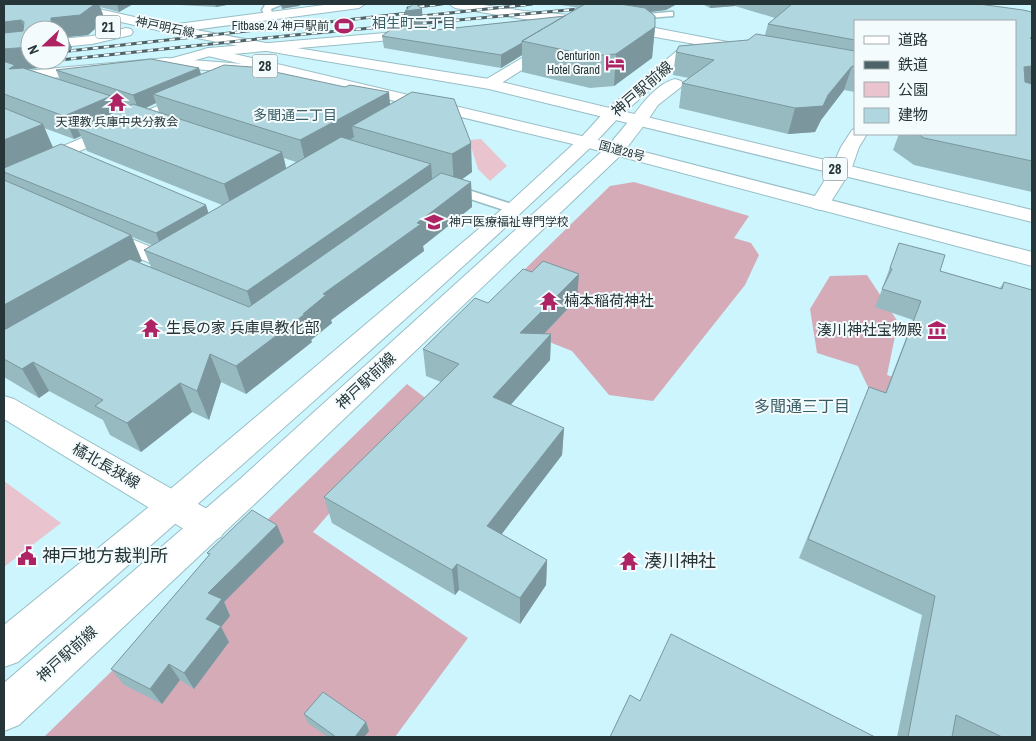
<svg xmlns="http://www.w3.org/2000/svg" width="1036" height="741" font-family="'Archivo Narrow','Noto Sans JP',sans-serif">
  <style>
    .green { fill: #e9c3ce }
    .forest { fill: #d5abb8 }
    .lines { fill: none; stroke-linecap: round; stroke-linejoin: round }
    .service-casing { stroke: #98bec6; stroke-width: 3 }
    .minor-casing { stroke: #98bec6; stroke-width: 2 }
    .tertiary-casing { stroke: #98bec6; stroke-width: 2 }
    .primary-casing { stroke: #98bec6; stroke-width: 2 }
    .trunk-casing { stroke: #98bec6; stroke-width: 2 }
    .service { fill: #fff; fill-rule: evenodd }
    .minor { fill: #fff; fill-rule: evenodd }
    .tertiary { fill: #fff; fill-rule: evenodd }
    .primary { fill: #fff; fill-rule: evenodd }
    .trunk { fill: #fff; fill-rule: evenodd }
    .rail-casing { stroke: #4d6367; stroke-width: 3 }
    .rail { stroke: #f4fbfd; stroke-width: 2; stroke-dasharray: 5.5; stroke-linecap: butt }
    .wall { fill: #97b9c0; fill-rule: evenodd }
    .shaded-wall { fill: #7b969c }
    .building { fill: #b0d7df; stroke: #7b969c }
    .labels { text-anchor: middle; stroke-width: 4; stroke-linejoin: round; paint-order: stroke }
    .far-poi-label { font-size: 12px; fill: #253538; stroke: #f4fbfd; text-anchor: end }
    .far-street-label { font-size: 12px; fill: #253538; stroke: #f4fbfd }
    .far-neighbourhood-label { font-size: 14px; fill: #395d64; stroke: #f4fbfd }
    .shield { fill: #f4fbfd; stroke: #637073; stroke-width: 1 }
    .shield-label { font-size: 14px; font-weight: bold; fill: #253538 }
    .street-label { font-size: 15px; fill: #253538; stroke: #f4fbfd }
    .poi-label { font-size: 15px; fill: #253538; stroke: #f4fbfd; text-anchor: start }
    .neighbourhood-label { font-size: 16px; fill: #395d64; stroke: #f4fbfd }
    .near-poi-label { font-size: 18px; fill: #253538; stroke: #f4fbfd; text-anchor: start }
  </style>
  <rect width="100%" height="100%" fill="#cdf5fd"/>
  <path class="green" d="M 481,139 L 507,166 L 490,181 L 478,169 L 469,140 Z
    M 4,481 L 61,523 L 4,567 Z"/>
  <path class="forest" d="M 634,182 L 749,216 L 734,238 L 751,243 L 759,255 L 745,285 L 653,401 L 609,395 L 572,351 L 479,314 L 610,186 Z
    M 867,275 L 898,322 L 887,375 L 962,401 L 877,406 L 858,366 L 817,353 L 810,309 L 830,276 Z
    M 407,384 L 428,400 L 313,532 L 468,638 L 395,737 L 44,737 Z"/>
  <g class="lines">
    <g class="service-casing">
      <path id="service" d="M 272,4 L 283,4 L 271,9 L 273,16 L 266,18 L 262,10 L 265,5 Z
        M 670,12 L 673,12 L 673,16 L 635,19 L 631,17 L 635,15 Z
        M 450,184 L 518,206 L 520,209 L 514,213 L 510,212 L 446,191 L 444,188 Z"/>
    </g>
    <g class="minor-casing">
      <path id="minor" d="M 126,28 L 131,29 L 133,32 L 131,35 L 92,44 L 60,47 L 60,39 L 92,36 Z
        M 420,30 L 425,31 L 427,34 L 425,37 L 210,56 L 174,66 L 169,65 L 167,62 L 169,59 L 209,48 Z
        M 193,91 L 199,93 L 201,96 L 199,99 L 4,184 L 4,171 Z
        M 639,115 L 645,116 L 648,120 L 622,154 L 262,497 L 19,725 L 4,731 L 4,683 L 240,479 L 608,146 L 633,116 Z
        M 586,137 L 592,138 L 595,142 L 592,146 C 406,323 211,492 18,662 L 4,667 L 4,625 L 161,497 L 507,205 L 580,138 Z
        M 102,227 L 173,256 L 176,261 L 173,266 L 165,268 L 157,266 L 94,239 L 91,234 L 94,229 Z"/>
    </g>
    <g class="tertiary-casing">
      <path id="tertiary" d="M 332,4 L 365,4 L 359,8 L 170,33 L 163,29 L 170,25 Z
        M 449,4 L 477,4 L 524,11 L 581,16 L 640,25 L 748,46 L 753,47 L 755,50 L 753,53 L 748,54 L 713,47 L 688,56 L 619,117 L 592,146 L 586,147 L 580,146 L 577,142 L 607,109 L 678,50 L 695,44 L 581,24 L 524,19 L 455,8 Z
        M 553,40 L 560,44 L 558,47 L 495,87 L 483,87 L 481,84 L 483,81 Z
        M 166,58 L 256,65 L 261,67 L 264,70 L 261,73 L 256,75 L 166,66 L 4,83 L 4,73 Z
        M 675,79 L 681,81 L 683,84 L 681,87 L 658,105 L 645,124 L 639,125 L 633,124 L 630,120 C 641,105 656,84 675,79 Z
        M 4,396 L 14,399 L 221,517 L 226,527 L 221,537 L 209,541 L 197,537 L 4,419 Z"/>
    </g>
    <g class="primary-casing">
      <path id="primary" d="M 4,4 L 81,5 L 170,25 L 266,43 L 271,44 L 273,47 L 271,50 L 266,51 L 170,33 L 81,13 L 4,9 Z
        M 855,129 L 855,134 L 867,134 L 859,147 L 851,170 L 827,208 L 820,210 L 813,208 L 810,204 L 831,170 L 841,147 L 852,130 Z"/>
    </g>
    <g class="trunk-casing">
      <path id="trunk" d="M 266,43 L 489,79 L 1032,210 L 1032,222 L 489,89 L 261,50 L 259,47 L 261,44 Z
        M 209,48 L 586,137 L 1032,252 L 1032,266 L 581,146 L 204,55 L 202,52 L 204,49 Z"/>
    </g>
    <use href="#service" class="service"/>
    <use href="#minor" class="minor"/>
    <use href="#tertiary" class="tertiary"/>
    <use href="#primary" class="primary"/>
    <use href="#trunk" class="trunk"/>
    <g class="rail-casing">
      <path id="rail" d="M 408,8 L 442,4
        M 422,16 L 532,4
        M 60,52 L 418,12
        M 60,60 L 295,35 L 590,8"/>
    </g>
    <use href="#rail" class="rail"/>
  </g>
  <path class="wall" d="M 4,4 L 133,4 L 119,12 L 100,7 L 105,20 L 88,35 L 67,37 L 72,48 L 30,60 L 57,60 L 48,67 L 27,69 L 60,80 L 56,70 L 201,74 L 390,104 L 412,92 L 472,172 L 462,179 L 471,182 L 472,207 L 423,246 L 424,251 L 331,320 L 332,323 L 311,340 L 312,342 L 246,394 L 221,382 L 209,420 L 192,412 L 141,452 L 110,435 L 103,420 L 49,391 L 39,398 L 4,377 ZM 114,103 L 126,107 L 117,111 ZM 156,103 L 159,112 L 146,108 ZM 44,128 L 74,139 L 81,136 L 87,151 L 222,205 L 209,213 L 53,147 ZM 284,158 L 296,162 L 286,168 ZM 132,237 L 152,245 L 144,250 L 151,267 L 139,263 L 142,261 Z
    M 162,4 L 232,4 L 216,7 Z
    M 554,4 L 677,4 L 666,10 L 651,12 L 655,27 L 652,58 L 614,86 L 590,88 L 522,72 L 522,55 L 501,68 L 384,48 L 382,36 L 406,29 L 405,11 L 423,27 L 436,30 L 565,16 L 580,8 Z
    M 702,4 L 979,4 L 1032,12 L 1032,192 L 914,165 L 893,150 L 899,134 L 1015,134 L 855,21 L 855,92 L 844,90 L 821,120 L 815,132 L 788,134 L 679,108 L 682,83 L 689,78 L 673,75 L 676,52 L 748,40 L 765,35 L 768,24 L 775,18 L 735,6 L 710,8 Z
    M 899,243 L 940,271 L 1000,288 L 1004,282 L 1032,737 L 897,737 L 922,615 L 799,558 L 869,387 L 885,393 L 913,320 L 875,307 L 883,287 L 883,286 Z
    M 577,299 L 544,334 L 551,334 L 550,360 L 510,405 L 564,428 L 562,455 L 501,534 L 547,560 L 546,585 L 520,624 L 459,590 L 455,595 L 332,523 L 324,497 L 441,382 L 426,376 L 423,349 L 488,303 Z
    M 284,542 L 224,602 L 230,616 L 221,627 L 229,642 L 194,689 L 180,680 L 162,704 L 124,685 L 111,669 L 209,555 L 207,553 Z
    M 304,714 L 366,722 L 369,731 L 364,737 L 328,737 L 308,723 Z"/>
  <path class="shaded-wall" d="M 95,4 L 99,4 L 105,20 L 88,35 L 67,37 L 72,48 L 60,57 L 60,30 L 51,28 L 51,18 Z
    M 117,4 L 133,4 L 119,12 Z
    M 215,4 L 232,4 L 216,7 Z
    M 281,4 L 302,4 L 299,6 L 282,9 Z
    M 625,4 L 677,4 L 666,10 L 624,15 Z
    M 710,4 L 736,4 L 735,6 L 710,8 Z
    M 422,9 L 423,28 L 406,29 L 405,11 Z
    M 21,20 L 30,40 L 4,42 L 4,22 Z
    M 655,27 L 652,58 L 614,86 L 616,54 Z
    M 522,43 L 522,55 L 501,68 L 501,55 Z
    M 30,47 L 30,60 L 57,60 L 48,67 L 4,72 L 4,49 Z
    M 852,66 L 844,90 L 821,120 L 815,132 L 788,134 L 795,108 L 828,95 Z
    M 1032,66 L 1032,89 L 1015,91 L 1024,67 Z
    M 199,68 L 204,83 L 153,94 L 156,103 L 139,111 L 133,95 Z
    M 389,92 L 391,115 L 352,126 L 354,137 L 306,165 L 300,140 Z
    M 111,96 L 120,119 L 77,128 L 81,136 L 74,139 L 64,116 Z
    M 43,124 L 53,148 L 4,169 L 4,140 Z
    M 471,143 L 472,172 L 454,185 L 452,154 Z
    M 282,152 L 288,176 L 232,209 L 224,184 Z
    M 431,164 L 433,190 L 256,320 L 247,291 Z
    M 471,182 L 472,207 L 423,246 L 424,251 L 331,320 L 332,323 L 311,340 L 312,342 L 246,394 L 236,366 L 303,314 L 323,294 Z
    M 206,205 L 211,221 L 162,249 L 156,233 Z
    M 131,235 L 142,261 L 4,342 L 4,305 Z
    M 579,274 L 577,299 L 520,359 L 520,333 Z
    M 551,334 L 550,360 L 494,424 L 493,397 Z
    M 210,354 L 221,382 L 209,420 L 197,391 Z
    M 33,362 L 49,391 L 39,398 L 22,369 Z
    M 180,383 L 192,412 L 141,452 L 127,423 Z
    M 564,428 L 562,455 L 488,552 L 487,526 Z
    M 277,525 L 284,542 L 224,602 L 230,616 L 221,627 L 229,642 L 194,689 L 184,673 L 206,619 L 208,593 Z
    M 547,560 L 546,585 L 520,624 L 520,598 Z
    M 457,564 L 459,590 L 455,595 L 452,570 Z
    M 169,664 L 180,680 L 162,704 L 150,689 Z
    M 366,722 L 369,731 L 364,737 L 355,737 Z"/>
  <path class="building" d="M 4,4 L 95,4 L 80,15 L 51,18 L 51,28 L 64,28 L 60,31 L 30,30 L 30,47 L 4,49 L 4,33 L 23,31 L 24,22 L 21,20 L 4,22 Z
    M 413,4 L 416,4 L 422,9 L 405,11 Z
    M 585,4 L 620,4 L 645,8 L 655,16 L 655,27 L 616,54 L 592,56 L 522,41 Z
    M 792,4 L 979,4 L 1023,10 L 1032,12 L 1032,37 L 1030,38 L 1032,39 L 1032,66 L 1024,67 L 1025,82 L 1032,84 L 1032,161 L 924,138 L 918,134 L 1015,134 L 1015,21 L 855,21 L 855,40 L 768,24 Z
    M 565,16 L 522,41 L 522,43 L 501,55 L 382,36 L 390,30 L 432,26 L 436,30 Z
    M 756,34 L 855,51 L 855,67 L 852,66 L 828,95 L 823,106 L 795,108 L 682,83 L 714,60 L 676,52 L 679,46 L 748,40 Z
    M 151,59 L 199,68 L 133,95 L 56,70 Z
    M 4,62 L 6,62 L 15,65 L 9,69 L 23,68 L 111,96 L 64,116 L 4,94 Z
    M 224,65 L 252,67 L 345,87 L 350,85 L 389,92 L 300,140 L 153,94 Z
    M 412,92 L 454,99 L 471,143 L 452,154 L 352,126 Z
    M 133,104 L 282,152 L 224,184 L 77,128 Z
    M 4,108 L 43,124 L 4,140 Z
    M 341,137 L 431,164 L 247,291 L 144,250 Z
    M 61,144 L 206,205 L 156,233 L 4,172 L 4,168 Z
    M 441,173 L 471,182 L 417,223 L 421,224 L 323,294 L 326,295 L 303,314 L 305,314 L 236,366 L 210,354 L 197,391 L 180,383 L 127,423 L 95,406 L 103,400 L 33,362 L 22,369 L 4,359 L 4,330 L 130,259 L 249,307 Z
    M 4,180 L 131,235 L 4,305 Z
    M 899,243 L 945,255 L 940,271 L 1002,289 L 1004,282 L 1032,290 L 1032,737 L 1002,737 L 956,715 L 952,737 L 908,737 L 935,596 L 808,539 L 869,387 L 886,393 L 921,301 L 882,289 L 892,269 L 890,268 Z
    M 543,261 L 579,274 L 520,333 L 551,334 L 493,397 L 564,428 L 487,526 L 547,560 L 520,598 L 457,564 L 452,570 L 324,497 L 459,364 L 423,349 L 475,298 L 488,303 L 523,269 L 532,272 Z
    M 252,510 L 277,525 L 208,593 L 222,599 L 206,619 L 221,626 L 184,673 L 169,664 L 150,689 L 111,669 L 210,554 L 207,553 Z
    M 671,634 L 875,737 L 610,737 L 630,695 L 640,701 Z
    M 323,692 L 366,722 L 355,737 L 336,737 L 304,714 Z"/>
  <defs>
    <g id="stadium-bare" transform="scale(1.5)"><path d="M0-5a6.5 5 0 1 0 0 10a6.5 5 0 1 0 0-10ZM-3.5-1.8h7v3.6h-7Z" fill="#ae2363" stroke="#f4fbfd" stroke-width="2.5" paint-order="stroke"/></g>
    <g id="hotel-bare" transform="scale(1.5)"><path d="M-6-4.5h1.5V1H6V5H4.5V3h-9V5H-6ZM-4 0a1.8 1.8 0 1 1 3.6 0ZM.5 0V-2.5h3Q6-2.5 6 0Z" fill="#ae2363" stroke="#f4fbfd" stroke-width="2.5" paint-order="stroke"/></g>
    <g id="temple-bare" transform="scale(1.5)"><path d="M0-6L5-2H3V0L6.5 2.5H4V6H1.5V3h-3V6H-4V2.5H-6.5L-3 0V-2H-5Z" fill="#ae2363" stroke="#f4fbfd" stroke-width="2.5" paint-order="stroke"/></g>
    <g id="school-bare" transform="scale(1.5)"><path d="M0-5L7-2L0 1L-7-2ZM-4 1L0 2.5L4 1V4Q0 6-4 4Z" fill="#ae2363" stroke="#f4fbfd" stroke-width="2.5" paint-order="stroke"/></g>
    <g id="museum-bare" transform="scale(1.5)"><path d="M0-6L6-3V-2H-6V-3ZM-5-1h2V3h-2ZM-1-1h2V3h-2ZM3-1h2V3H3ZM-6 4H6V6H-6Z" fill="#ae2363" stroke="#f4fbfd" stroke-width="2.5" paint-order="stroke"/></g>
    <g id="civic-bare" transform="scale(1.5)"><path d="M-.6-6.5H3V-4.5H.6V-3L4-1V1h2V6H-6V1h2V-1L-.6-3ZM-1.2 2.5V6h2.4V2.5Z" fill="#ae2363" stroke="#f4fbfd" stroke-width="2.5" paint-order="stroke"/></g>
  </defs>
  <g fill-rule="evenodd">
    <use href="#stadium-bare" x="344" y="26"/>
    <use href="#hotel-bare" x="615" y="63"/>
    <use href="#temple-bare" x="117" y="102"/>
    <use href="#school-bare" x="434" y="222"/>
    <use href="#temple-bare" x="549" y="301"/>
    <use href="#temple-bare" x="151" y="328"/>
    <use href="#museum-bare" x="937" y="330"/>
    <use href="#civic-bare" x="27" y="556"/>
    <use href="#temple-bare" x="629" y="561"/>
  </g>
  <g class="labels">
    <g class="far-poi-label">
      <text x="329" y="30">Fitbase 24 神戸駅前</text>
      <text x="600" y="60">Centurion<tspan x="600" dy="14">Hotel Grand</tspan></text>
      <text x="117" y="126" text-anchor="middle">天理教 兵庫中央分教会</text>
      <text x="449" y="226" text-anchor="start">神戸医療福祉専門学校</text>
    </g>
    <g class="far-street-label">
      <text transform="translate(165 27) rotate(12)" y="4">神戸明石線</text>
      <text transform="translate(622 151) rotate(15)" y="4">国道28号</text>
    </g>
    <g class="far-neighbourhood-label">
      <text x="414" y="28">相生町二丁目</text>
      <text x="295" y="120">多聞通二丁目</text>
    </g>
    <g class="shield">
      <rect x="95.5" y="15.5" width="25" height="23" rx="4"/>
      <rect x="252.5" y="54.5" width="25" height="23" rx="4"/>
      <rect x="822.5" y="157.5" width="25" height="23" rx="4"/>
    </g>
    <g class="shield-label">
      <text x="108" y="32">21</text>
      <text x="265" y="71">28</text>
      <text x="835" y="174">28</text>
    </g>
    <g class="street-label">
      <text transform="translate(642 89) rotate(-41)" y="5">神戸駅前線</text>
      <text transform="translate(366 381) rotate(-43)" y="5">神戸駅前線</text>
      <text transform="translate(106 466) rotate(30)" y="5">橘北長狭線</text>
      <text transform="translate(67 654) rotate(-42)" y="5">神戸駅前線</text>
    </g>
    <g class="poi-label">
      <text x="564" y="306">楠本稲荷神社</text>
      <text x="166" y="333">生長の家 兵庫県教化部</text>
      <text x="922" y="335" text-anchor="end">湊川神社宝物殿</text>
    </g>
    <g class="neighbourhood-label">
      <text x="802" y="412">多聞通三丁目</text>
    </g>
    <g class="near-poi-label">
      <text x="42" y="562">神戸地方裁判所</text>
      <text x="644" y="567">湊川神社</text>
    </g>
  </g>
  <rect width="1036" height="741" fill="none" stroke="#253538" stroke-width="10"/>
  <rect x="854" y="20" width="162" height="115" fill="#f4fbfd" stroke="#a1acae"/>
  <rect x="864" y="36" width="25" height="8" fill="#ffffff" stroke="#a1acae"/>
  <text x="898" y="45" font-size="15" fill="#253538">道路</text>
  <rect x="864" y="61" width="25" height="8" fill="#4d6367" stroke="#a1acae"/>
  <text x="898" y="70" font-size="15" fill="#253538">鉄道</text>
  <rect x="864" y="82" width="25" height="15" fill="#e9c3ce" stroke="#a1acae"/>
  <text x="898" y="95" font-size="15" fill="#253538">公園</text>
  <rect x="864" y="108" width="25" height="15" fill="#b0d7df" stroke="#a1acae"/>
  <text x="898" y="120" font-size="15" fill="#253538">建物</text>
  <g transform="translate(45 45) rotate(248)"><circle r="24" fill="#f4fbfd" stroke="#a1acae"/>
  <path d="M0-4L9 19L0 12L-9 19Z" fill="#ae2363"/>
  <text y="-8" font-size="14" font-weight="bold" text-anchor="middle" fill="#253538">N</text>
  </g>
</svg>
